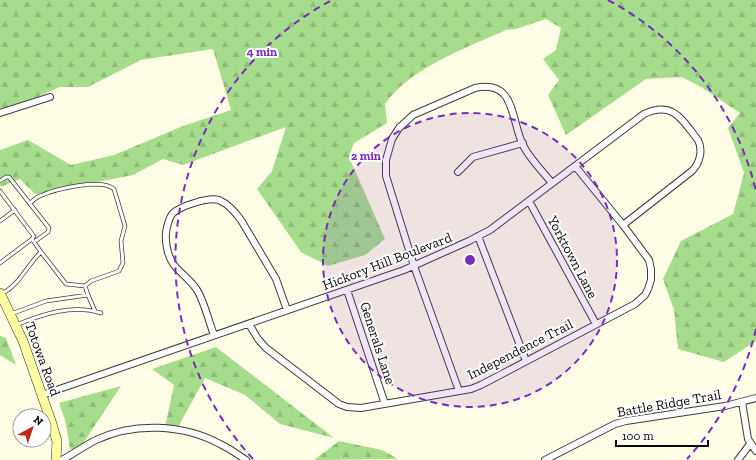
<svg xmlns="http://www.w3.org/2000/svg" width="756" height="460" font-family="'Zilla Slab',serif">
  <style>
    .forest { fill: url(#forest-firs) }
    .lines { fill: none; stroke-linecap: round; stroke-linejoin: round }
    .lane-casing { stroke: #3c3c3c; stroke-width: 4.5 }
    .street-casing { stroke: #3c3c3c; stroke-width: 8 }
    .secondary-casing { stroke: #2b2b2b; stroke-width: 10 }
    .lane { stroke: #fff; stroke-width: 3 }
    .street { stroke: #fff; stroke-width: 6 }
    .secondary { stroke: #fdffa1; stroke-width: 9 }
    .ring { fill: none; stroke: #7b2cbf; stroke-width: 2; stroke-dasharray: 7 5 }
    .labels { text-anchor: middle; stroke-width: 4; stroke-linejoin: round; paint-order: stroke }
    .street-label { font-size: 14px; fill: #090909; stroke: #fff }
    .centre { fill: #7b2cbf; stroke: #fff; stroke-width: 2 }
    .ring-label { font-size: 12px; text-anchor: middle; font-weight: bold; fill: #7b2cbf; stroke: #fff; stroke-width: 4; stroke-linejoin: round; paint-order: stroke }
  </style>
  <defs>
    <pattern id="forest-firs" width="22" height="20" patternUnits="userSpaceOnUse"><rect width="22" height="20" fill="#a6dd8c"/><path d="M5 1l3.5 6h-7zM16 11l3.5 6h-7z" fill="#8ebc77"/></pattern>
  </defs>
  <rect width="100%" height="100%" fill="#fffde6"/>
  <path class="forest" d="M 0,0 L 756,0 L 756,341 L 724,362 L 678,349 L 674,310 L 663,279 L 681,241 L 733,214 L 744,173 L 728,128 L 740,113 L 701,87 L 682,77 L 646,79 L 566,135 L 548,95 L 559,80 L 543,59 L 556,50 L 561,28 L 546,19 L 516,29 L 506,30 C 466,48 410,68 385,104 L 387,123 L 354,143 L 349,157 L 385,239 L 365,255 L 328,266 L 301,252 L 257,189 L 272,171 L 286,127 L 183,165 L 163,159 L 133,175 L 35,194 L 20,179 L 0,187 L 0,150 L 28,140 L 71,165 L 114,155 L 183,126 L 231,110 L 213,49 L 141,60 L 88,87 L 60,87 L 0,113 Z
    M 0,336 L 6,338 L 16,365 L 0,355 Z
    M 216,347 L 334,438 L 280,424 L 245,395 L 205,378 L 177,429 L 165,427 L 174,385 L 152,369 Z
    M 121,386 L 80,448 L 70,449 L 65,420 L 59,403 Z
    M 339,441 L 382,450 L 398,459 L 314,460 Z"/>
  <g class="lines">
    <g class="lane-casing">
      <path id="lane" d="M 0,181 L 6,177 L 9,177 L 49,228 L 48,232 L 34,242
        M 0,191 L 33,235 L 34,236 L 32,239
        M 30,203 C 33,201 36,197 40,196 C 55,189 101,178 114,189 L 125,226 L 121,241 L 123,263 L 119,271 L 91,281 L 85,286
        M 0,221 L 15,210
        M 0,263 L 32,239 L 41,252
        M 1,294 C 19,286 27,265 41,252 L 66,284 L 85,286 L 88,295
        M 11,314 L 46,301 L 88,295 L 95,311
        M 16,325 C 43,314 72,304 101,313"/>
    </g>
    <g class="street-casing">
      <path id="street" d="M 0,113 L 50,97
        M 458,172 L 473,157 L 523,143
        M 529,201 L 596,324
        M 478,236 L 526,361
        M 347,290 L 385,404
        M 249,324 L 258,339 L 266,348 L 339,404 L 347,407 L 361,408 L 471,389 L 481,385 L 635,304 L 645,295 L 648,289 L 651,280 L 651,269 L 649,260 L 623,225 L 575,166
        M 214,335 C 209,322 204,301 197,290 C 191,280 181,274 174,265 C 167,256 164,238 167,227 C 168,223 170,216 173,213 C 181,206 208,197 219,200 C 228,204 236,213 241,220 L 276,279 L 287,310
        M 459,391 L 414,266 L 386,176 L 386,160 L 392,139 L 399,128 L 413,115 L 475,88 C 517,79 510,121 524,147 C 531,160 543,172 552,183
        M 42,395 L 404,270 L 469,241 L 490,230 L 644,114 C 673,100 682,120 698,140 C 703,150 700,163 692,171 L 623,225
        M 742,402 L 748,439 L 756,451
        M 62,460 C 73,454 84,446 96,440 C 134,422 183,424 220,444 C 229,448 237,454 246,460
        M 545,460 L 615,424 L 626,421 L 725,406 L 756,398
        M 738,460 L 750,444"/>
    </g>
    <g class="secondary-casing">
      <path id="secondary" d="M 0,293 L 23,341 L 52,424 L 57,441 L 56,460"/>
    </g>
    <use href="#lane" class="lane"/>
    <use href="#street" class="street"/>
    <use href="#secondary" class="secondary"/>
  </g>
  <circle cx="470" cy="260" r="147" fill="#7b2cbf" fill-opacity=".12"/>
  <g class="ring">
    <circle cx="470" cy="260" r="147"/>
    <path d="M756 329A294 294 0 0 1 687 459M253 459A294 294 0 0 1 332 0M608 0A294 294 0 0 1 756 191"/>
  </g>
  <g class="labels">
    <g class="street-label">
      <text transform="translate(573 257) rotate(62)" y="5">Yorktown Lane</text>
      <text transform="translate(387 261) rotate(-21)" y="5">Hickory Hill Boulevard</text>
      <text transform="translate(378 343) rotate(72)" y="5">Generals Lane</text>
      <text transform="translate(520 349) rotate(-27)" y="5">Independence Trail</text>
      <text transform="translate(43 359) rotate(70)" y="5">Totowa Road</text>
      <text transform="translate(669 403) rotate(-10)" y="5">Battle Ridge Trail</text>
    </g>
  </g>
  <circle cx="470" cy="260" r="6" class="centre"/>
  <g class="ring-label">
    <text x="262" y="56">4 min</text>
    <text x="366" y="160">2 min</text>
  </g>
  <g transform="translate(32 428) rotate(40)"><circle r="19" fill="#ffffff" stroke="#9d9d9d"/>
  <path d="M0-3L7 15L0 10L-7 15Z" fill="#c22719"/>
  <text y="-6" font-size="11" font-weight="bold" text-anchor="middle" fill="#090909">N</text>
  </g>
  <path d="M616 440v6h92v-6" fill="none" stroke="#090909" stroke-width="2"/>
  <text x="622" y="440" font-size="12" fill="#090909" stroke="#ffffff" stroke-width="3" paint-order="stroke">100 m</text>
</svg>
